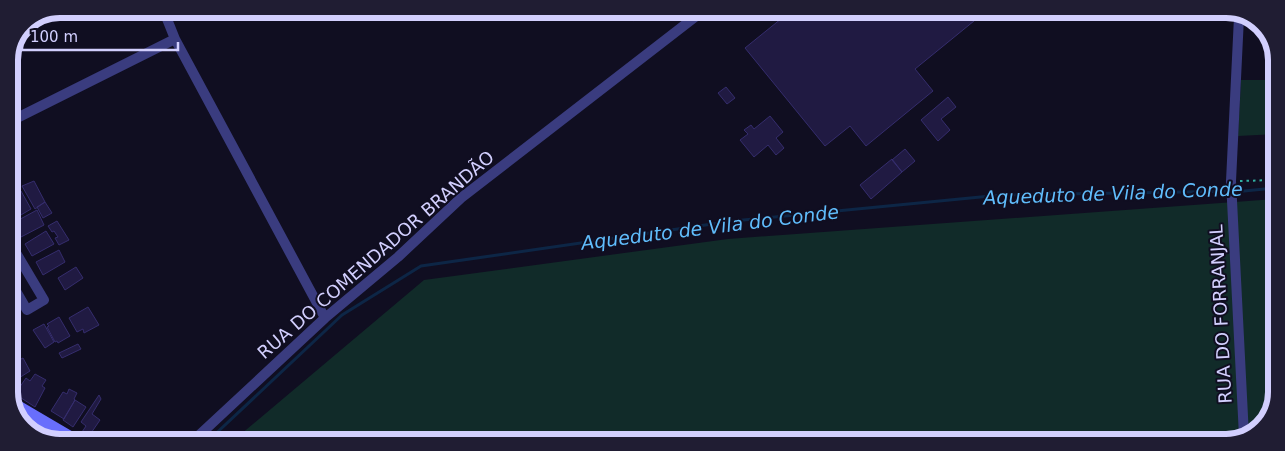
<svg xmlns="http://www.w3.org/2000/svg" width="1285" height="451" font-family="'DejaVu Sans',sans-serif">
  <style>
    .green { fill: #112b29 }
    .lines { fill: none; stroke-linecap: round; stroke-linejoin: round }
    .stream { stroke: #0d2646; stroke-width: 3 }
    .building { fill: #201a42; stroke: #352d6d }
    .path { stroke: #31b0a1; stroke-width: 2; stroke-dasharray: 2.5 4; stroke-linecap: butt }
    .street { stroke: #3a3c7f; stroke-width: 10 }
    .secondary { stroke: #686efc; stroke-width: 12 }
    .labels { text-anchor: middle; stroke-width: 4; stroke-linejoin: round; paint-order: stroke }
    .street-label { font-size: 18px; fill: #d2cffe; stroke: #100e21 }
    .water-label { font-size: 19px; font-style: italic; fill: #60bdfc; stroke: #100e21 }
    .rim { fill: none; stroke: #d2cffe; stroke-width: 6 }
  </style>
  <rect width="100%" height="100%" fill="#100e21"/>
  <path class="green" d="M 1241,80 L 1276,80 L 1276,134 L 1238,136 Z
    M 1275,199 L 1274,408 L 1256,432 L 1226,442 L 234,440 L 424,280 L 728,239 Z"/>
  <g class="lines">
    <path class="stream" d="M 209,440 L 342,315 L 421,266 L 733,221 L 1001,195 L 1244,191 L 1275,188"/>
  </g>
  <path class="building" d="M 625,10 L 646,10 L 633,21 Z
    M 792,10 L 984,11 L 985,12 L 915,69 L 933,91 L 866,146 L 850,126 L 825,146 L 745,48 Z
    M 1106,11 L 1133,11 L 1109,20 Z
    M 726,87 L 735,98 L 727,104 L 718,93 Z
    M 948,97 L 956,107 L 941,119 L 950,130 L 938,141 L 921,120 Z
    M 770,116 L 783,132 L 776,138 L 784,148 L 776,155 L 768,145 L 754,157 L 740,140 L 748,134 L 744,130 L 751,125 L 754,129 Z
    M 905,149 L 915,161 L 902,172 L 892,160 Z
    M 892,159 L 902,172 L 871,199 L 860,185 Z
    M 34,181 L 45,202 L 35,209 L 22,186 Z
    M 21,191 L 31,209 L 9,222 L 9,196 Z
    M 45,202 L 52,213 L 43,218 L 37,207 Z
    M 37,210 L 44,225 L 21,237 L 13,223 Z
    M 57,221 L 69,240 L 59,245 L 55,238 L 58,237 L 54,231 L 52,232 L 48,226 Z
    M 46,231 L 54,244 L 32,256 L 25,244 Z
    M 59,250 L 65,262 L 43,275 L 36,262 Z
    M 76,267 L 83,278 L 65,290 L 58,278 Z
    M 88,307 L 99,325 L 84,333 L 83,329 L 77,332 L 69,318 Z
    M 14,315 L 20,326 L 9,332 L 9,317 Z
    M 59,317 L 70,336 L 58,343 L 57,341 L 55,342 L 47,327 L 49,326 L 47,324 Z
    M 44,324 L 54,342 L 45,348 L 33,330 Z
    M 78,344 L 81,349 L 62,358 L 59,353 Z
    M 23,358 L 30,371 L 11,383 L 9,381 L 9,365 Z
    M 35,374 L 46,380 L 42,386 L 45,388 L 35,407 L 15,394 L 26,378 L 30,381 Z
    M 69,389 L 77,393 L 74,399 L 75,400 L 64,419 L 51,411 L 63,392 L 67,394 Z
    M 99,395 L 101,399 L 92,414 L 100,420 L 89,436 L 82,432 L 86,426 L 81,422 Z
    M 75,400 L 86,407 L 73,427 L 63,420 Z"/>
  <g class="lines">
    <path class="path" d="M 1240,181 L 1275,180"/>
    <path class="street" d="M 163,9 L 175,39
      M 1241,11 L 1239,17 L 1231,181 L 1244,436
      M 31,20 L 94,9
      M 9,122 L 175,39 L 325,318
      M 9,241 L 44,300 L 27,310 L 9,279
      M 9,264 L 19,258
      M 194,440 L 325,318 L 398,257 L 461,198 L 704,10"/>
    <path class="secondary" d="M 12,403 L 75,440"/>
  </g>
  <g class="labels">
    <g class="street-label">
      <text transform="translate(376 255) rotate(-41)" y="6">RUA DO COMENDADOR BRANDÃO</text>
      <text transform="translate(1221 314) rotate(-93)" y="6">RUA DO FORRANJAL</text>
    </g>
    <g class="water-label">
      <text transform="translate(1113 193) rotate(-2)" y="7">Aqueduto de Vila do Conde</text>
      <text transform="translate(710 227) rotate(-7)" y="7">Aqueduto de Vila do Conde</text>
    </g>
  </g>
  <path d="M0 0H1285V451H0ZM60 18H1226A42 42 0 0 1 1268 60V392A42 42 0 0 1 1226 434H60A42 42 0 0 1 18 392V60A42 42 0 0 1 60 18Z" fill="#201d33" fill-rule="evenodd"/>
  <path class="rim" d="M60 18H1226A42 42 0 0 1 1268 60V392A42 42 0 0 1 1226 434H60A42 42 0 0 1 18 392V60A42 42 0 0 1 60 18Z"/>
  <path d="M22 42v8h156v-8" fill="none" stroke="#d2cffe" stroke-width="2.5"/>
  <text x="30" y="42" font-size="15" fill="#d2cffe" stroke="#100e21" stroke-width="4" paint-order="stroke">100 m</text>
</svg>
